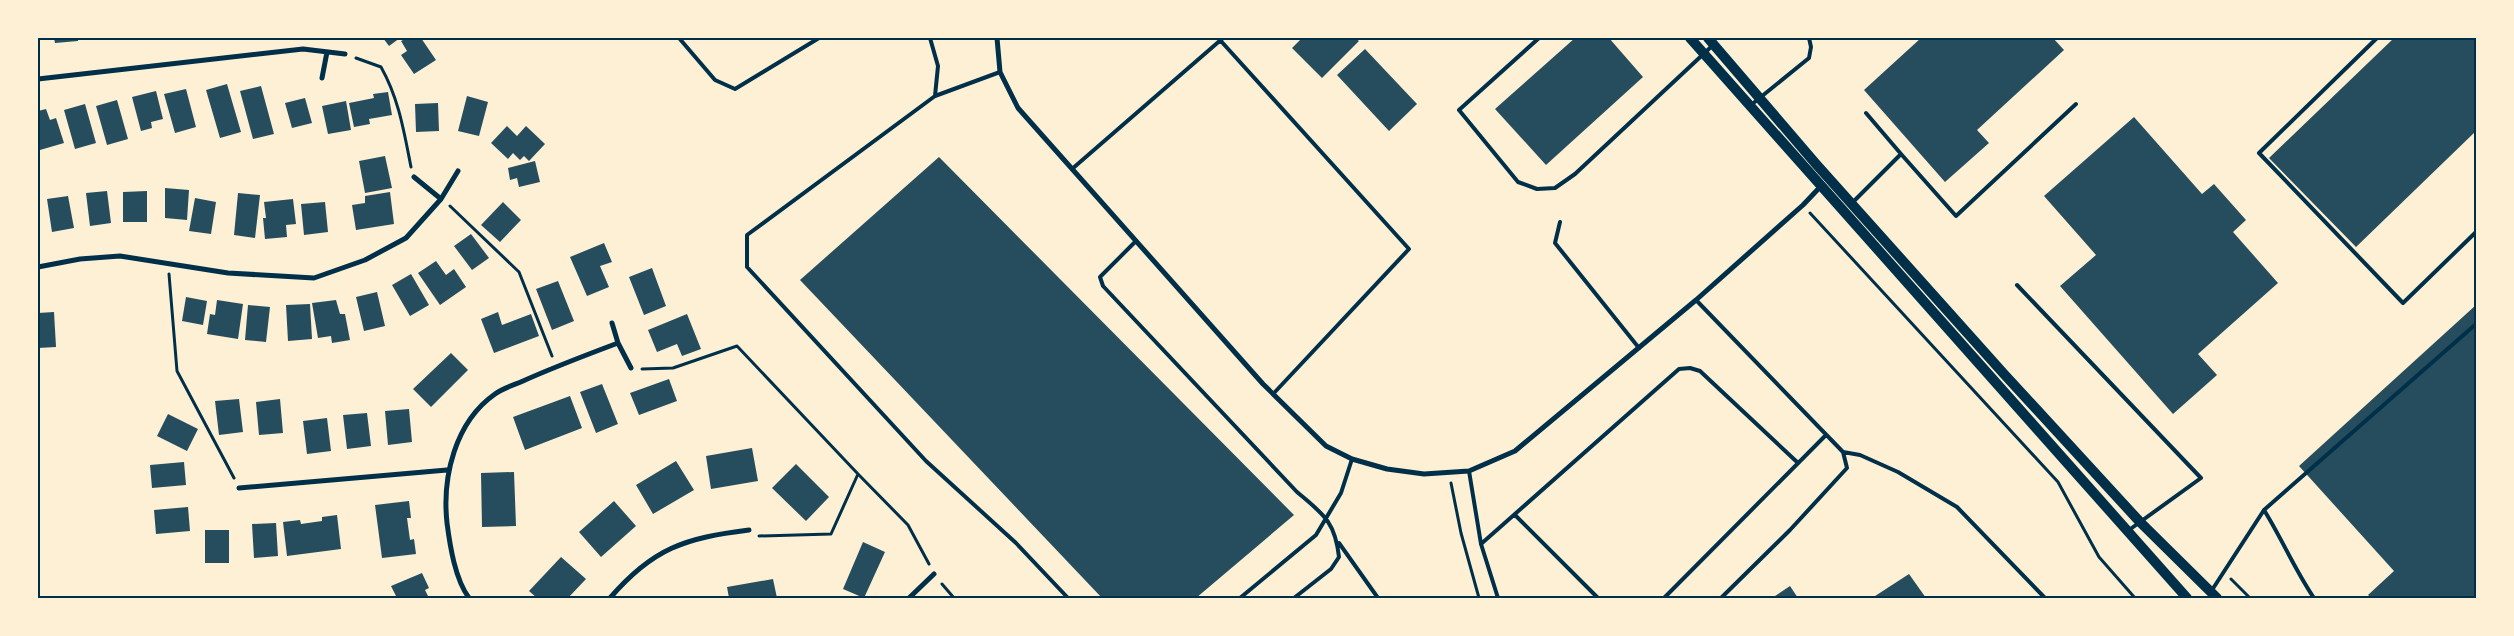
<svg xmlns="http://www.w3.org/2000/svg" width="2514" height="636" font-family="'Source Serif 4',serif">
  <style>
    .building { fill: #264d5e }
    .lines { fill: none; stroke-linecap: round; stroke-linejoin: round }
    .path { stroke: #003049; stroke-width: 3 }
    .service { stroke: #003049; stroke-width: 4 }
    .minor { stroke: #003049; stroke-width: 5 }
    .secondary { stroke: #003049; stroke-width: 10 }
    .neatline { fill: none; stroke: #003049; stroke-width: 2 }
  </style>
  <rect width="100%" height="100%" fill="#fdf0d5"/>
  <path class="building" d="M 54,38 L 78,38 L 78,41 L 55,43 Z
    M 383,38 L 400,38 L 389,46 Z
    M 407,38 L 421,38 L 436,60 L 414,74 L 401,55 L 407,51 L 401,41 Z
    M 1302,38 L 1355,38 L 1359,41 L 1322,78 L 1292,48 Z
    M 1575,38 L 1609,38 L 1643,77 L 1546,165 L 1495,109 Z
    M 1921,38 L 2053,38 L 2064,50 L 1977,130 L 1989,143 L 1945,182 L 1864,90 Z
    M 2394,38 L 2476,38 L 2476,131 L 2356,247 L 2269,158 Z
    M 1365,49 L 1417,104 L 1389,131 L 1337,75 Z
    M 227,84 L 241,132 L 220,138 L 206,90 Z
    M 261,86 L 274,134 L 253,139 L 240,91 Z
    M 186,89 L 196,127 L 175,133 L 164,94 Z
    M 156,91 L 163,119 L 151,122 L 152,128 L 141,131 L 132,97 Z
    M 388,92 L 392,115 L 369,119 L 370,124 L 354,127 L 349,103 L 374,98 L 373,94 Z
    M 467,96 L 488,102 L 479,136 L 458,131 Z
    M 305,98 L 312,123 L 292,128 L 285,103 Z
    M 117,100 L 128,139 L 107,145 L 96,106 Z
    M 346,101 L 351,130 L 328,134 L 322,106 Z
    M 438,103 L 439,131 L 416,132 L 415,104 Z
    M 85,104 L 96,143 L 75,149 L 64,110 Z
    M 46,109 L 50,120 L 56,118 L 64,143 L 40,150 L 38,140 L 38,111 Z
    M 2134,117 L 2202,194 L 2214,184 L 2246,220 L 2233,232 L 2278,283 L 2198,354 L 2217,375 L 2173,414 L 2060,286 L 2096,255 L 2044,196 Z
    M 507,126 L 517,136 L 526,126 L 545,144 L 529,161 L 524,156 L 520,160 L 513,153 L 508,159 L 491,143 Z
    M 385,156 L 392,188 L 365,193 L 359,161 Z
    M 939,157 L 1294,515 L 1196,598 L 1102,598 L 800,280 Z
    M 535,161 L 540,182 L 519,187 L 517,178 L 510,180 L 508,168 Z
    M 165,188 L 189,190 L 187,220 L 165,218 Z
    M 107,191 L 111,223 L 90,226 L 86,193 Z
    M 147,191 L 147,222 L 123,222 L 123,192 Z
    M 390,192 L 394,224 L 356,230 L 352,205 L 365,203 L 365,196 Z
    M 238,193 L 260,195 L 255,238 L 234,235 Z
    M 68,196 L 74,228 L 52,232 L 47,199 Z
    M 195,198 L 216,202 L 211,234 L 189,231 Z
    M 293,199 L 296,224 L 286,225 L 287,237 L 265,239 L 263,218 L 266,218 L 264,202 Z
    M 325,202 L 328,232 L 304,235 L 301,204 Z
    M 503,202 L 521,220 L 500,242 L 481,225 Z
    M 471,234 L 489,258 L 472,270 L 454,246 Z
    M 604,243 L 612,262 L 600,266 L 609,287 L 587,296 L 570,257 Z
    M 436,261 L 446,275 L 454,269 L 466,287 L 440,305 L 418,273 Z
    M 652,268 L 666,306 L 644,315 L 629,277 Z
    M 411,274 L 429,305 L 410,316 L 392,285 Z
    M 558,281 L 574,321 L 552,330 L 536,289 Z
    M 377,292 L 385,326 L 364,331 L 356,297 Z
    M 186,297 L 207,301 L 203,325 L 182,321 Z
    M 217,300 L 243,304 L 238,339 L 207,334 L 210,314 L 215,315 Z
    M 336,300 L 340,314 L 345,314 L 350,340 L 332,343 L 331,336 L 318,338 L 312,303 Z
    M 310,304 L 312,339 L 288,341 L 286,305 Z
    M 248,305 L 270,307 L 266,342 L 245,340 Z
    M 2476,305 L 2476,598 L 2371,598 L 2368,595 L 2394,571 L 2299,466 Z
    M 54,312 L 56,347 L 38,348 L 38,313 Z
    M 498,312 L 502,325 L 531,314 L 539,336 L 494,353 L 481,319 Z
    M 687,314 L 701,349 L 682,356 L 677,344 L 657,352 L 648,330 Z
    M 451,353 L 468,370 L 431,407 L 413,389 Z
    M 669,379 L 677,401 L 639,415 L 630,393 Z
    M 602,384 L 618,424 L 596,433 L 580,392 Z
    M 570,396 L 582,428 L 525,450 L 513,417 Z
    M 239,399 L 243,432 L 219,435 L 215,401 Z
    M 280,399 L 283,433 L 259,435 L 256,402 Z
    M 409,409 L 412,442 L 388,445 L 385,411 Z
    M 367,413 L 371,446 L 347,449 L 343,415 Z
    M 168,414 L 198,429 L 187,451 L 157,436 Z
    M 327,418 L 331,451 L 307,454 L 303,421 Z
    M 752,448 L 758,481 L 711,489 L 706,456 Z
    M 676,461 L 694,490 L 653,514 L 636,485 Z
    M 184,462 L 186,485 L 152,488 L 150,465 Z
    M 796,464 L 829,497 L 806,521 L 772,488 Z
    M 514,472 L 516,526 L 482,527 L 481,473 Z
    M 409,501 L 411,518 L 407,518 L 410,540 L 414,539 L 416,554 L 382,558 L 375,505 Z
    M 614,501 L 636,526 L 601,557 L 579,532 Z
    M 188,507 L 190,531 L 156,534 L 154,510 Z
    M 337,515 L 341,549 L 287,556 L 283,522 L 300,520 L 301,524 L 322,521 L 322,517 Z
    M 276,523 L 278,556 L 254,558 L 252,524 Z
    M 205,530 L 229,530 L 229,563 L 205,563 Z
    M 863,542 L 885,552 L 864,598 L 843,589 Z
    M 561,557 L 586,579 L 568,598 L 537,598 L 529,591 Z
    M 422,573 L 429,588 L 425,590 L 429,598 L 397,598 L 391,586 Z
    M 1909,574 L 1926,598 L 1872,598 Z
    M 773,579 L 777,598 L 729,598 L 727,587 Z
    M 1790,586 L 1798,598 L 1772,598 Z"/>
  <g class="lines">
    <path class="path" d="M 356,58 L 381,67 C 399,99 404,132 411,167
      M 450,206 L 519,272 L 552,356
      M 1810,213 L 2058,482 L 2099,557 L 2135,598
      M 169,274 L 177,371 L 234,478
      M 642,369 L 673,368 L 737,346 L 858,474
      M 1451,483 L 1461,533 L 1479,598
      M 759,536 L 831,534 L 858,474 L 908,525 L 929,564
      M 2231,579 L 2250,598
      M 942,584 L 954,598"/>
    <path class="service" d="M 679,38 L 715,80 L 735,89 L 819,38
      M 930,38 L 938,66 L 935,96
      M 1539,38 L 1459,110 L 1518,182 L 1537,189 L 1555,188 L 1575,174 L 1712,46
      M 2377,38 L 2259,153 L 2403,303 L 2476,232
      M 1220,40 L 1409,249 L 1274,393
      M 1000,72 L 935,96 L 747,235 L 747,267 L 926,461 L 1016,543 L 1068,598
      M 1751,105 L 1809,58 L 1811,47 L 1809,38
      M 1901,154 L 1956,216 L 2076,104
      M 1072,169 L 1223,38
      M 1852,203 L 1901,154 L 1866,113
      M 1560,222 L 1555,243 L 1639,348
      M 1136,241 L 1100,277 L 1103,286 L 1297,492 C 1323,514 1335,521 1339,557 L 1331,569 L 1294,598
      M 2017,285 L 2201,478 L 2129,530
      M 1696,300 L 1843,452 L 1847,468 L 1790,530 L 1721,598
      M 1843,452 L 1860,455 L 1898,472 L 1957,507 L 2045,598
      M 1469,471 L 1481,544 L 1498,598
      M 2264,510 C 2282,539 2295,570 2314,598
      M 1515,515 L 1598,598
      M 1339,543 L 1378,598
      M 1481,544 L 1679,369 L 1690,368 L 1700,371 L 1797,462
      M 2212,590 L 2264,510 L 2476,324
      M 1240,598 L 1316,535 L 1341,493 L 1352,459
      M 1664,598 L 1826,435"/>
    <path class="minor" d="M 997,38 L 1000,72 L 1018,108 L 1263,384 L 1326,446 L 1352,459 L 1387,469 L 1424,474 L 1469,471 L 1515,451 L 1696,300 L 1803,205 L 1822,185
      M 322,78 L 327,52
      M 38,79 L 303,49 L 345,54
      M 414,177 L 441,199
      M 38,267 L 80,259 L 120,256 L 228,273 L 314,278 L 365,260 L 406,238 L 441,199 L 458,171
      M 612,323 L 618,343 L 631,368
      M 239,488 L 447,470
      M 469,598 C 455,579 450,546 447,523 C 442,477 455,422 495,394 C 503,388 514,385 523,381 C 554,367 586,355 618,343
      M 610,598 C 653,548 685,538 749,530
      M 909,598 L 934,574"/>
    <path class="secondary" d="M 1690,38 L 2187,598
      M 1708,38 L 1816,164 L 2004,374 L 2140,522 L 2217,598"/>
  </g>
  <rect width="2514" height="636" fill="none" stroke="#fdf0d5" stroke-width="78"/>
  <rect x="39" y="39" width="2436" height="558" class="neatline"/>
</svg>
